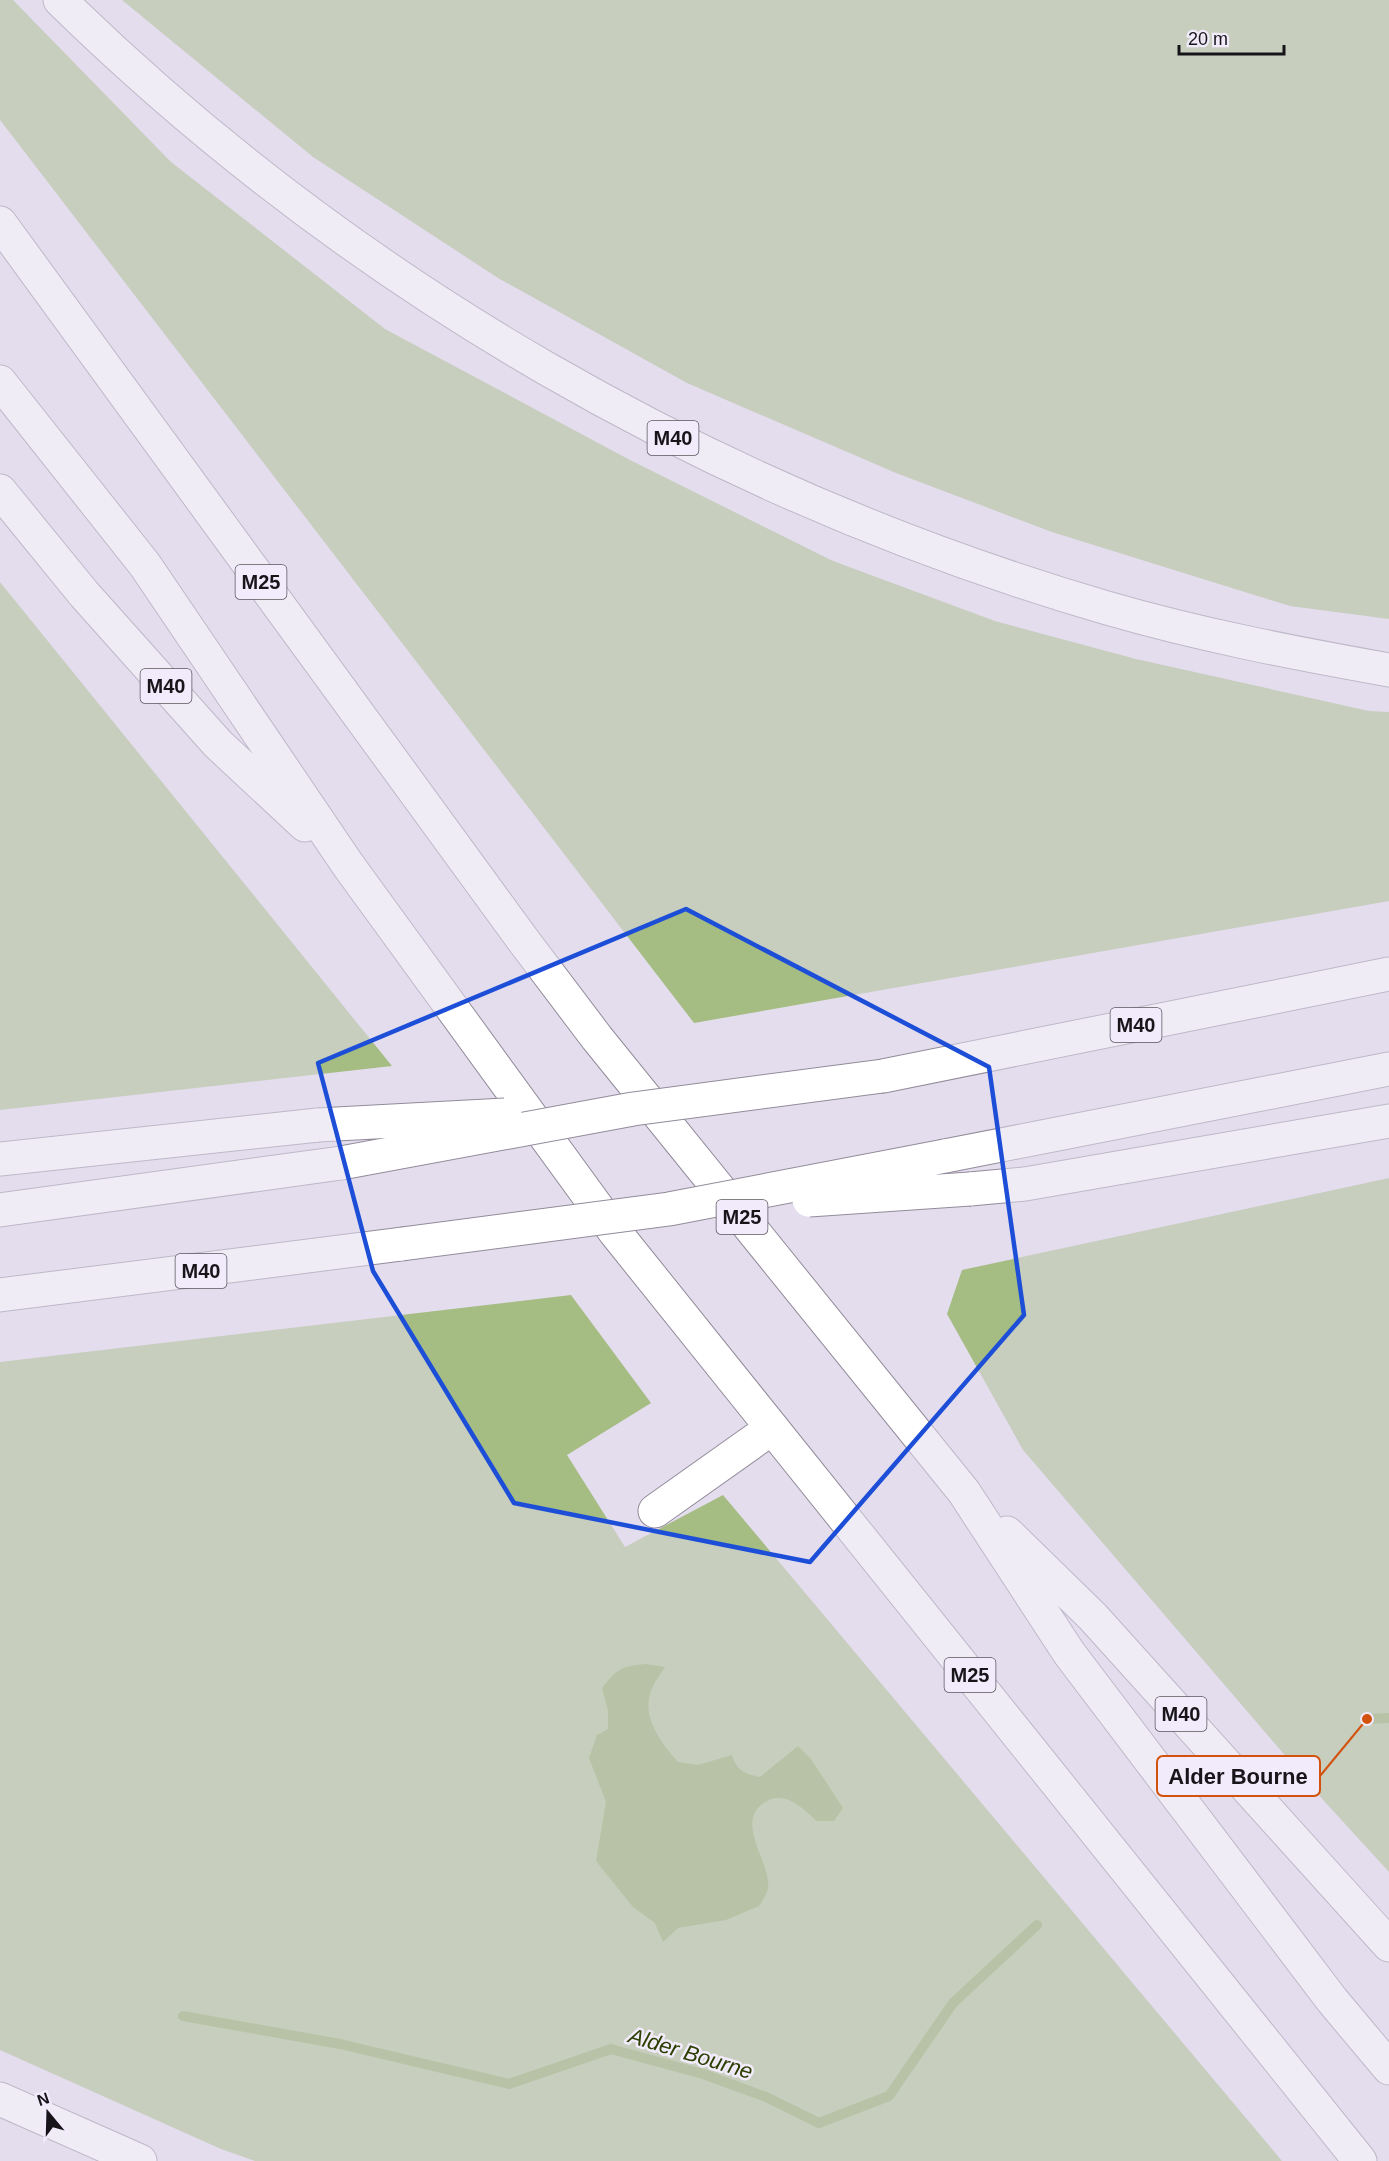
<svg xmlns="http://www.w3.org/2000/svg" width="1389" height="2161" font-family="Helvetica,sans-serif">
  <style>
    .green { fill: #a5bc83 }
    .water { fill: #83a34e }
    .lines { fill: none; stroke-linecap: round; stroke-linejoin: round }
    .stream { stroke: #83a34e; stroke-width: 10 }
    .minor-casing { stroke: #928b9a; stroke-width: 35 }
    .highway-casing { stroke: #928b9a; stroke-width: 35 }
    .minor { stroke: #fff; stroke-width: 33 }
    .highway { stroke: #fff; stroke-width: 33 }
    .highway-bridge-casing { stroke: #928b9a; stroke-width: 35; stroke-linecap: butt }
    .highway-bridge { stroke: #fff; stroke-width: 33 }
    .marked { fill: none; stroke: #1d4ed8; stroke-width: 4.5; stroke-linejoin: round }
    .labels { text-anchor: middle; stroke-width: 5; stroke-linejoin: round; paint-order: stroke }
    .shield { fill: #f2ebfb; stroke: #59555e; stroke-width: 1.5 }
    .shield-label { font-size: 20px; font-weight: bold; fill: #17151a }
    .water-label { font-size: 22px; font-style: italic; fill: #2c3f00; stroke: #f2ebfb }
    .leader { fill: none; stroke: #d3520d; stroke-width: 2 }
    .callout-dot { fill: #d3520d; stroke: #f2ebfb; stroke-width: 2 }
    .callout { fill: #f2ebfb; stroke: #d3520d; stroke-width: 2 }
    .callout-label { font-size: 22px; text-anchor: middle; font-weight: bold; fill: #17151a }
  </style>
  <rect width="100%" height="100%" fill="#e4ddee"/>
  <path class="green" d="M 0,0 L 13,0 L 171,162 L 385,329 L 630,460 L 833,561 L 995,621 L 1136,659 L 1369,711 L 1389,712 L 1389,901 L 694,1023 L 0,120 Z
    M 122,0 L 1389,0 L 1389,619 L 1290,606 L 1052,532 L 896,473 L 687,383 L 498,278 L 313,157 Z
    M 0,582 L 392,1066 L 0,1110 Z
    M 1389,1178 L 1389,1872 L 1325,1802 L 1023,1450 L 947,1314 L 962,1270 Z
    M 571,1295 L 651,1403 L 567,1455 L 625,1547 L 723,1495 L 1282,2161 L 255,2161 L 221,2149 L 0,2050 L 0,1362 Z"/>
  <path class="water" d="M 646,1664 L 665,1667 C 661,1674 654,1682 651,1691 C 641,1717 662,1744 678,1762 L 698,1765 L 732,1755 C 736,1770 745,1774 760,1777 L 798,1746 L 811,1759 L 843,1808 L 834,1821 L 817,1821 C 804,1810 788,1792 769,1800 C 730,1818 772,1862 768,1889 C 767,1894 762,1901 759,1906 L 726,1920 L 678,1928 L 663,1942 L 655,1923 L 633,1907 L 596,1861 L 606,1802 L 589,1758 L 597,1735 L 608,1729 L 608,1711 L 602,1688 C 617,1669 621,1666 646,1664 Z"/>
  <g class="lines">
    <path class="stream" d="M 1367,1719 L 1389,1718
      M 183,2016 L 340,2044 L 509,2084 L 611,2049 L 703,2074 L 766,2097 L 819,2123 L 889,2096 L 953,2003 L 1037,1925"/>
    <g class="minor-casing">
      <path id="minor" d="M 655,1511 L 772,1428"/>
    </g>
    <g class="highway-casing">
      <path id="highway" d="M 60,0 C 352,286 716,494 1107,608 C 1200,635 1294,653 1389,670
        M 0,223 L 523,940 L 597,1038 L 964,1492 L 1069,1653 L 1332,2000 L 1389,2068
        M 0,382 L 145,565 L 348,865 L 615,1232 L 1360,2161
        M 0,491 L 84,594 L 218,744 L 305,825
        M 883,1076 L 1389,974
        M 945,1156 L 1389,1069
        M 0,1159 L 318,1125
        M 970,1189 L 1025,1184 L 1389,1121
        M 0,1210 L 341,1163
        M 0,1295 L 402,1244
        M 1007,1533 L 1093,1617 L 1389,1945
        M 0,2099 L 140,2161"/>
    </g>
    <use href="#minor" class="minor"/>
    <use href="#highway" class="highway"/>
    <g class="highway-bridge-casing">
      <path id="highway-bridge" d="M 318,1125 L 505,1115
        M 341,1163 L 633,1109 L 883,1076
        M 809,1200 L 970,1189
        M 402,1244 L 669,1209 L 945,1156"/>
    </g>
    <use href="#highway-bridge" class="highway-bridge"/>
  </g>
  <path d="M0 0H1389V2161H0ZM 686,909 L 989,1067 L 1024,1315 L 810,1562 L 514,1503 L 373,1271 L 318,1063 Z" fill="#e4ddee" fill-opacity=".55" fill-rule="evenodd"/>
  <path class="marked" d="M 686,909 L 989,1067 L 1024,1315 L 810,1562 L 514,1503 L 373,1271 L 318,1063 Z"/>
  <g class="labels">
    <g class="shield">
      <rect x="647.5" y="421" width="51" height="34" rx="4.5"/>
      <rect x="235.5" y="565" width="51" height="34" rx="4.5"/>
      <rect x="140.5" y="669" width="51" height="34" rx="4.5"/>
      <rect x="1110.5" y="1008" width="51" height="34" rx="4.5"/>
      <rect x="716.5" y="1200" width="51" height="34" rx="4.5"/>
      <rect x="175.5" y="1254" width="51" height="34" rx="4.5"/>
      <rect x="944.5" y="1658" width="51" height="34" rx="4.5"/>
      <rect x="1155.5" y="1697" width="51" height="34" rx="4.5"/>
    </g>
    <g class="shield-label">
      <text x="673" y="445">M40</text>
      <text x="261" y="589">M25</text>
      <text x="166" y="693">M40</text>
      <text x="1136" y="1032">M40</text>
      <text x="742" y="1224">M25</text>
      <text x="201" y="1278">M40</text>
      <text x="970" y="1682">M25</text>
      <text x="1181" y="1721">M40</text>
    </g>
    <g class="water-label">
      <text transform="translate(691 2053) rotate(17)" y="8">Alder Bourne</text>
    </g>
  </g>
  <path class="leader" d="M1367 1719L1320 1776"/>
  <circle class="callout-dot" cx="1367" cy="1719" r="6"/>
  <rect class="callout" x="1157" y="1756" width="163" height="40" rx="6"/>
  <g class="callout-label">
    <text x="1238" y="1784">Alder Bourne</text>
  </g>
  <g transform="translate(48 2113) rotate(341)" stroke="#f2ebfb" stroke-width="4.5" paint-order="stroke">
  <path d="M0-4.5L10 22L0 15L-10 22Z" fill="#17151a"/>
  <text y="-9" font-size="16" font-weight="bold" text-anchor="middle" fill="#17151a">N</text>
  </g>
  <path d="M1179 45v9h105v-9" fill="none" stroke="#17151a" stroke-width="3"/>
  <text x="1188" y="45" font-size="18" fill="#17151a" stroke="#f2ebfb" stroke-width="4.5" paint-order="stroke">20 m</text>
</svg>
